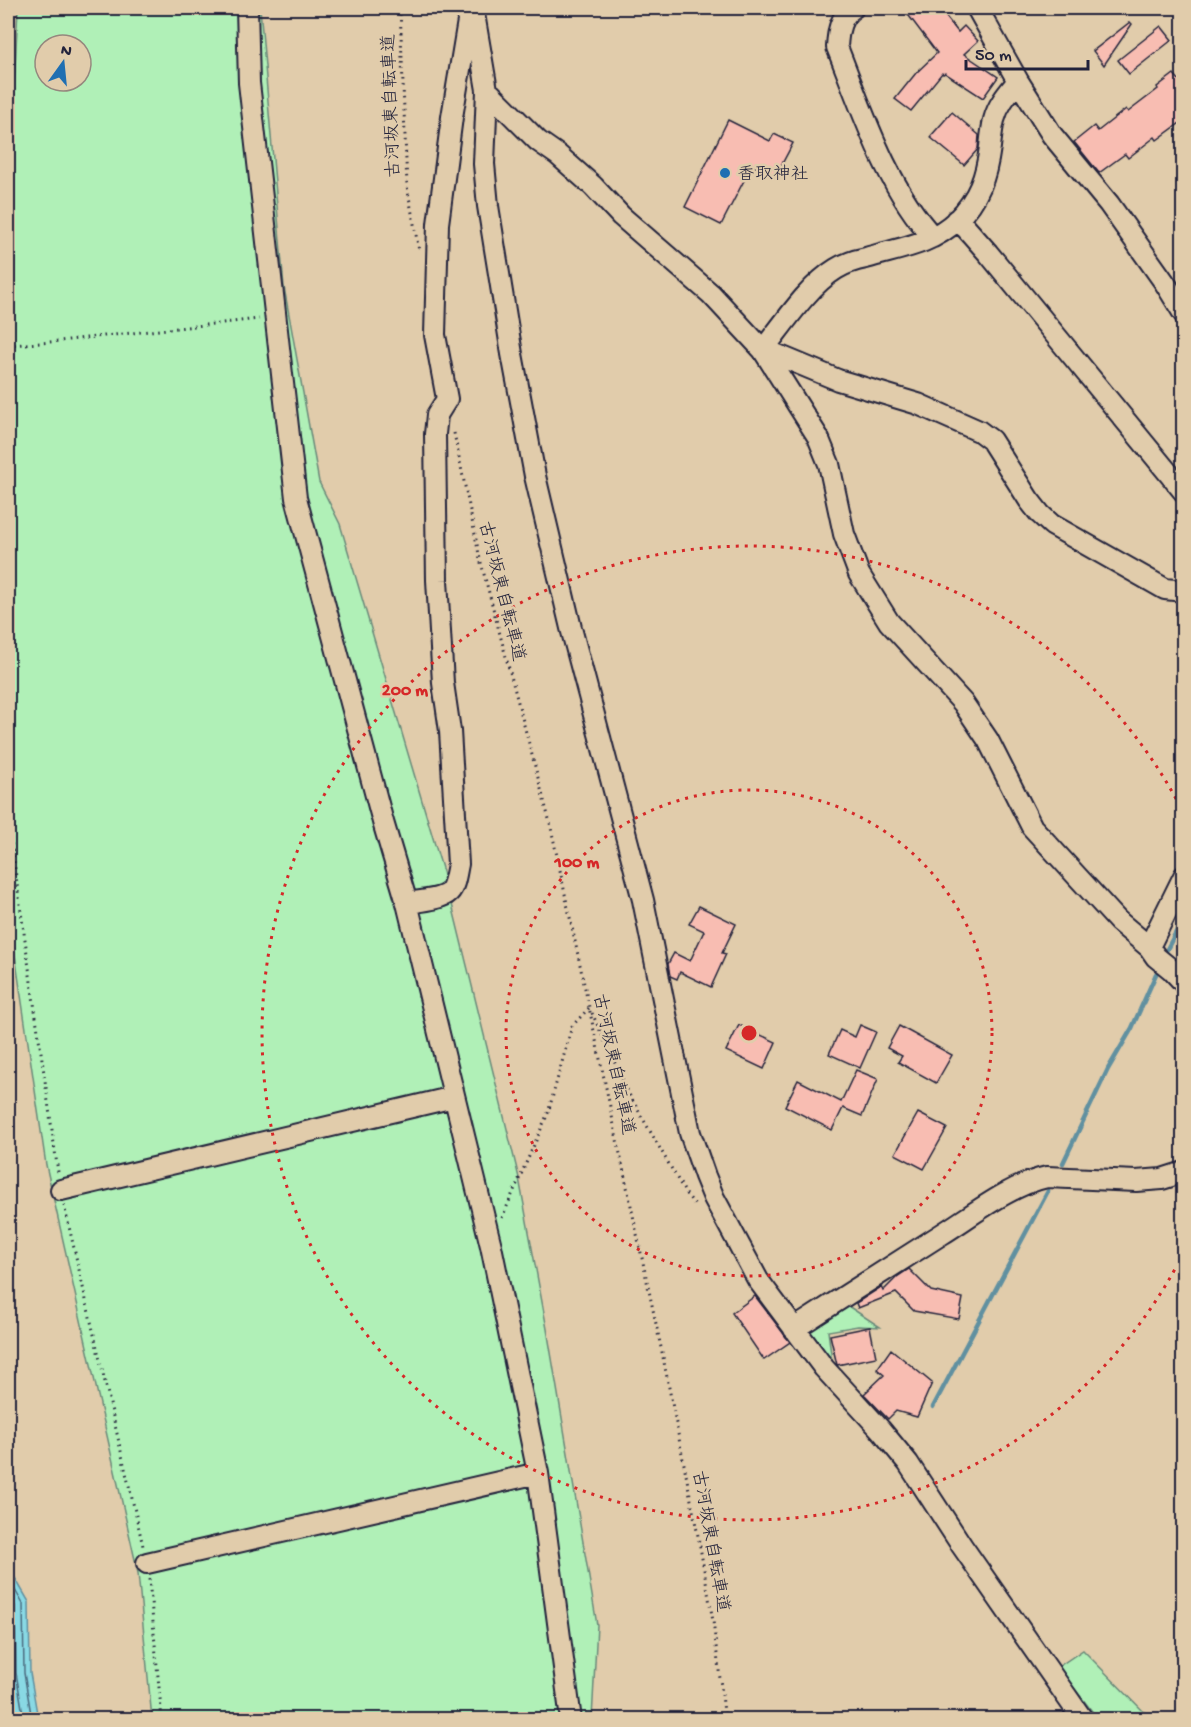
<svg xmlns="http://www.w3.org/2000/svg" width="1191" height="1727" font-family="'Gochi Hand','Klee One',sans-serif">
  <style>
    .green { fill: #b0f0b7; stroke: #698979; stroke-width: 1.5; fill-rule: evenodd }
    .water { fill: #89d9e4; stroke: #6090a0; stroke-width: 1.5 }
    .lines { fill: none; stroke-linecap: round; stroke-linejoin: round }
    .shore { stroke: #4b6b7f; stroke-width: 1.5 }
    .stream { stroke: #6090a0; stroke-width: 4.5 }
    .building { fill: #f8bdb2; stroke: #22223b; stroke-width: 1.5 }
    .minor-casing { stroke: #22223b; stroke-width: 24 }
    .path { stroke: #22223b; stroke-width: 3; stroke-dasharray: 1.5 4.5; stroke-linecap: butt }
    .minor { stroke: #e1ccab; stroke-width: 20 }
    .ring { fill: none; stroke: #d62828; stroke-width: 3; stroke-dasharray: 3 6 }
    .poi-dot { fill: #1f6fb2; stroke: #e1ccab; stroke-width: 2 }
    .labels { text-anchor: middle; stroke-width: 5; stroke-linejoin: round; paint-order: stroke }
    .street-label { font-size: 18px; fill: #22223b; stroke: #e1ccab }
    .poi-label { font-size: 18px; fill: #22223b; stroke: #e1ccab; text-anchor: start }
    .centre { fill: #d62828; stroke: #e1ccab; stroke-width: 3 }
    .ring-label { font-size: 18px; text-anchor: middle; font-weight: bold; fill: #d62828; stroke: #e1ccab; stroke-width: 5; stroke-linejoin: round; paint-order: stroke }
  </style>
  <rect width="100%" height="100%" fill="#e1ccab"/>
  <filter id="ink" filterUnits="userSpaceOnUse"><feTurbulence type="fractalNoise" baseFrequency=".0167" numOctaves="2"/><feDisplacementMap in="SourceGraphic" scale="12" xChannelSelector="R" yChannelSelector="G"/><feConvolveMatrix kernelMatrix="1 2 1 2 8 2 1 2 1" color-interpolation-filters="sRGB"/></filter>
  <g filter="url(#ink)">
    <path class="green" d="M 18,8 L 260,8 L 284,287 L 319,482 L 340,524 L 449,892 L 519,1178 L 547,1329 L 597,1625 L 592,1719 L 152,1719 L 138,1573 L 46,1165 L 8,907 L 8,206 ZM 45,45 L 81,45 L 81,81 L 45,81 Z
      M 848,1306 L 880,1327 L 858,1326 L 828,1331 L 833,1369 L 807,1337 L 810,1326 Z
      M 1083,1650 L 1151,1719 L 1098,1719 L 1058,1667 Z"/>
    <path class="water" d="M 8,1566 L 29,1602 L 30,1673 L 38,1719 L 8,1719 Z"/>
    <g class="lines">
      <path class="shore" d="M 8,1578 L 23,1604 L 24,1673 L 32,1720
        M 8,1593 L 15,1606 L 16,1673 L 24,1720"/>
      <path class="stream" d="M 1166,951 L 1184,917
        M 1063,1163 L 1108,1069 L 1132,1028 L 1156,974
        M 933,1407 L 1048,1191"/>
    </g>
    <path class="building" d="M 903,8 L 939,8 L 958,32 L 964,26 L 978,41 L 964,54 L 998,77 L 983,98 L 945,73 L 943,74 L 942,73 L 911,111 L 895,99 L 916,73 L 937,53 Z
      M 1130,22 L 1132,24 L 1104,65 L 1093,51 Z
      M 1161,26 L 1172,40 L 1129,74 L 1118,60 Z
      M 1174,74 L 1184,86 L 1184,120 L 1157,140 L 1155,137 L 1128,158 L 1125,154 L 1099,173 L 1074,142 L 1094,126 L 1098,131 L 1126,109 L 1128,112 L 1158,89 L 1157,87 Z
      M 952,112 L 979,135 L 978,149 L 964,165 L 930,137 Z
      M 728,120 L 770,141 L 774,134 L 793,143 L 775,177 L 752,165 L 721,225 L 685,207 Z
      M 699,906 L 736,924 L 722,953 L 726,954 L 711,987 L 680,972 L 677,979 L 670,976 L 668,964 L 674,953 L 690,961 L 704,931 L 689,924 Z
      M 739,1025 L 776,1042 L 764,1069 L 726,1051 Z
      M 860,1025 L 876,1032 L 860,1068 L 829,1054 L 840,1030 L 855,1037 Z
      M 899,1026 L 952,1055 L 936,1083 L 898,1062 L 902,1056 L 887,1048 Z
      M 856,1070 L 878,1079 L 862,1116 L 843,1108 L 832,1130 L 785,1106 L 798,1080 L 841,1102 Z
      M 918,1113 L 947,1128 L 924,1169 L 895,1154 Z
      M 909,1269 L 931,1291 L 963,1298 L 959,1319 L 914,1311 L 896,1293 L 858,1308 L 856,1303 L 881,1287 L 883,1291 L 897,1277 Z
      M 755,1296 L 790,1342 L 764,1360 L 732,1313 Z
      M 870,1327 L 876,1357 L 837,1365 L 830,1335 Z
      M 891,1349 L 932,1383 L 917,1417 L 896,1411 L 888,1419 L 864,1394 L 884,1375 L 877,1369 Z"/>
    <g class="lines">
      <g class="minor-casing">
        <path id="minor" d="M 247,8 L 249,83 L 296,498 L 383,822 L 407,903 L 491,1246 L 538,1473 L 571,1720
          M 473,8 L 487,90 L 538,141 L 558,155 L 593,186 L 621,216 L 711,294 L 763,350 L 818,437 L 829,464 L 844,534 L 859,574 L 889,622 L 963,703 L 988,740 L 1032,827 L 1118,921 L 1149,947 L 1156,957 L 1172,970 L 1184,983
          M 853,8 C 840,17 838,31 837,47 C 862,110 887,188 933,237
          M 977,8 L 1018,81 L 1052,135 L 1109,204 L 1165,283 L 1184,314
          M 487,90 L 484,164 L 488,206 L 512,354 L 535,476 L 571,628 L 643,900 L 690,1133 L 705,1176 L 714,1198 L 758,1280 L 824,1368 L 880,1429 L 908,1463 L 962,1546 L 1083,1720
          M 956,220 L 966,228 L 988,253 L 1184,492
          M 763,350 L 773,353 L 838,380 L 918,404 L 979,431 L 991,440 L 1029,500 L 1040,514 L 1052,525 L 1165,589 L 1184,591
          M 763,350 C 783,325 808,286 836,269 C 844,264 856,260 866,258 C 899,248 931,245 957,220 C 979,198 986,177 990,147 C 991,138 992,128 994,120 C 998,104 1008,93 1018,81
          M 407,903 C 418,901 441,900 449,892 C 455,886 456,873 458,864 L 450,731 L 443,683 L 437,580 L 435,434 L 437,415 L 447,399 L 435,335 L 438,224 L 452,117 L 469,15
          M 1149,947 L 1184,876
          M 61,1190 L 454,1097
          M 794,1329 C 843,1297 892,1266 942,1234 C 974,1214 1010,1185 1047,1177 L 1136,1181 L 1162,1179 L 1184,1172
          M 147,1563 L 538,1473"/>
      </g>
      <path class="path" d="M 400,8 L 407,186 L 419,251
        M 8,345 L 41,343 L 259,319
        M 454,433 L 480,559 L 550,823 L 663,1357 L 699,1541 L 713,1621 L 725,1720
        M 8,820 L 58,1172
        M 592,1013 L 630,1096 L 686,1194 L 697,1207
        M 64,1205 L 143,1546
        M 502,1218 L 548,1113 L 572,1026 L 590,1007
        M 149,1579 L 162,1720"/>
      <use href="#minor" class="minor"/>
    </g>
  </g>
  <g class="ring">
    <circle cx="749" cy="1033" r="243"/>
    <path d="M1183 1254A487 487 0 1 1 1183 812"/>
  </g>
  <circle class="poi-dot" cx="725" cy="173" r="6"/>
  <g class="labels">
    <g class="street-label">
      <text transform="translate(390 106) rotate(-92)" y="6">古河坂東自転車道</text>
      <text transform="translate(503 591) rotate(76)" y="6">古河坂東自転車道</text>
      <text transform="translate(615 1064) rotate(78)" y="6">古河坂東自転車道</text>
      <text transform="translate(712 1541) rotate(80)" y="6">古河坂東自転車道</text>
    </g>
    <g class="poi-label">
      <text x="737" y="179">香取神社</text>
    </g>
  </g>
  <circle cx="749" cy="1033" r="9" class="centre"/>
  <g class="ring-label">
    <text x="405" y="695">200 m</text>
    <text x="577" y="867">100 m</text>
  </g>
  <rect width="1191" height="1727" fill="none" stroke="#e1ccab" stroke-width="30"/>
  <rect x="15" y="15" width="1161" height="1697" fill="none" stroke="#22223b" stroke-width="2" filter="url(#ink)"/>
  <g transform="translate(63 63) rotate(15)"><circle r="28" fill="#e1ccab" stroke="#95887e" stroke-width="1.5"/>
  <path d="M0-4.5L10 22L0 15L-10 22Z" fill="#1f6fb2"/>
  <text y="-9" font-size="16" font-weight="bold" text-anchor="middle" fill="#22223b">N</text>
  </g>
  <path d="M966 60v9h122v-9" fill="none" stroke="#22223b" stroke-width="3"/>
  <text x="975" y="60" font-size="18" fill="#22223b" stroke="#e1ccab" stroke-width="4.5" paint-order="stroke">50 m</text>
</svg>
